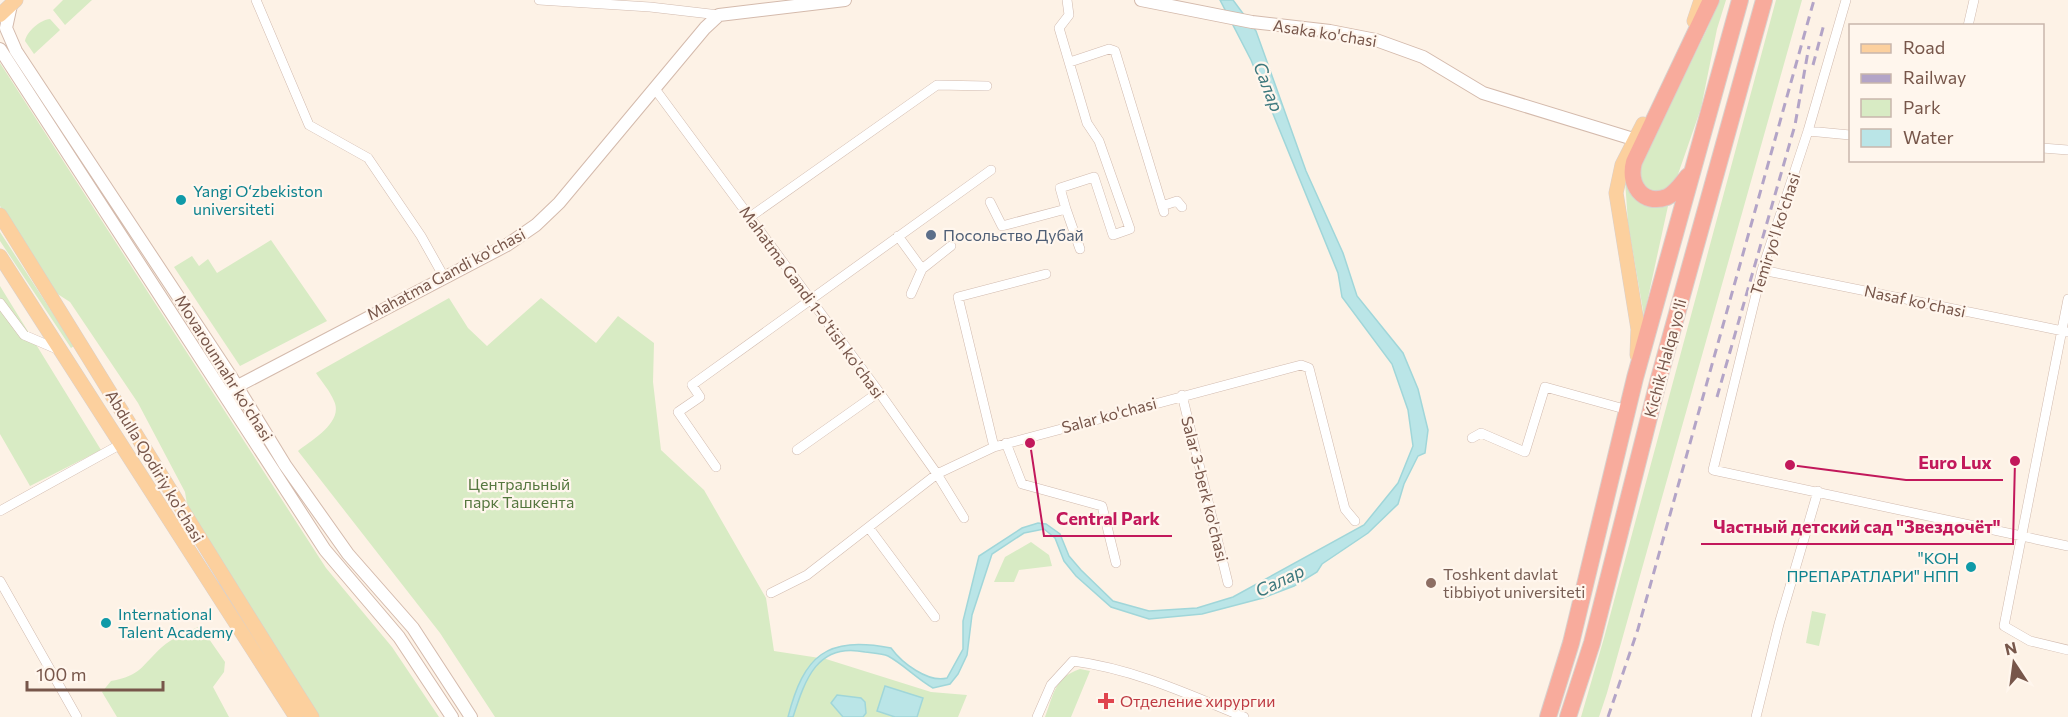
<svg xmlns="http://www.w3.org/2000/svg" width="2068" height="717" font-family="Commissioner,sans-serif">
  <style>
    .green { fill: #d8ebc4 }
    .water { fill: #bae5e7; stroke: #a0d6d9; stroke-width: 1.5 }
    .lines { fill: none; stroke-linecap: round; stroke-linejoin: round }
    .street-casing { stroke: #d1baae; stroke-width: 10 }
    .secondary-casing { stroke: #d4baac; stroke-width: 14 }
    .primary-casing { stroke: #d9d0cc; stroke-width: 15 }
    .highway-casing { stroke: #d9d0cc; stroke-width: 18 }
    .street { stroke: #fff; stroke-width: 9 }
    .secondary { stroke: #fff; stroke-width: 12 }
    .primary { stroke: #fcd09e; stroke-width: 14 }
    .highway { stroke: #f8ab9c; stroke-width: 16 }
    .rail { stroke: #b3a4c7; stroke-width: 3; stroke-dasharray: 9 6; stroke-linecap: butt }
    .culture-dot { fill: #0f9aa8; stroke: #fff6ed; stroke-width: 2 }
    .service-dot { fill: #5c6f8a; stroke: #fff6ed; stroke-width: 2 }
    .education-dot { fill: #8d6e63; stroke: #fff6ed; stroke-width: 2 }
    .health-dot { fill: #e0444e; stroke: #fff6ed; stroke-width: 2 }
    .labels { text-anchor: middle; stroke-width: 4.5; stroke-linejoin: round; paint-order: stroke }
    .street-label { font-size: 16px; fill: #77564a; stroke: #fff6ed }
    .culture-label { font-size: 16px; fill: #0d838f; stroke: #fff6ed; text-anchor: start }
    .service-label { font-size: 16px; fill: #4e5e75; stroke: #fff6ed; text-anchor: start }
    .park-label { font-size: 16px; fill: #55773f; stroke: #fff6ed }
    .education-label { font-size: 16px; fill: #785e54; stroke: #fff6ed; text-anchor: start }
    .health-label { font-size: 16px; fill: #be3a42; stroke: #fff6ed; text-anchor: start }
    .water-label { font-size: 18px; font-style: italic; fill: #3d787d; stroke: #fff6ed }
    .leader { fill: none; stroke: #c2185b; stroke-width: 2 }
    .callout-dot { fill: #c2185b; stroke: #fff6ed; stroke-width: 2 }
    .callout-label { font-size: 18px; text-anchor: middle; font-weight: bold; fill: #c2185b; stroke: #fff6ed; stroke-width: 4.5; stroke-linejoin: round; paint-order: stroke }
  </style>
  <rect width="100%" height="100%" fill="#fdf2e6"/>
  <path class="green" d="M 63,0 L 92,0 L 65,25 L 53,10 Z
    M 1717,0 L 1726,0 L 1717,29 L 1701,108 L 1675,183 L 1654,195 L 1639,182 L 1641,165 L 1708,27 Z
    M 1776,0 L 1802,0 L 1607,693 L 1599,717 L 1581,717 L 1604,638 Z
    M 50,19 L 60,30 L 34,54 L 25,41 C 27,31 40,20 50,19 Z
    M 0,63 L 326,568 L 392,647 L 439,717 L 318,717 L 188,510 L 185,492 L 138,403 L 70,302 L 56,293 L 0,206 Z
    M 1625,180 C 1633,201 1645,210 1668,206 L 1644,316 L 1628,223 Z
    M 0,232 L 74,346 L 71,348 L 0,241 Z
    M 271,240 L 327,321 L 240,366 L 174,267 L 192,256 L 199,266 L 208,259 L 217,273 Z
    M 0,286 L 101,450 L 30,486 L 0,434 Z
    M 449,298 L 468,328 L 487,346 L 541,298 L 596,343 L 618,316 L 654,343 L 653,382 L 661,450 L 704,490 L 766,598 L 774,651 L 826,659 L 931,692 L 967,695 L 958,717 L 495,717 L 440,633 L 298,451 C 312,440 344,422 334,401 C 330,391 322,382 316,373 Z
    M 1031,542 L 1049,555 L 1052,566 L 1019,570 L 1014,582 L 994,582 L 1005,557 Z
    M 1812,611 L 1826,614 L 1819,646 L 1806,643 Z
    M 200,626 L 225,662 L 224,672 L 213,687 L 229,717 L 117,717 L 102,692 L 111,681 C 141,676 142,665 162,647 C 172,638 188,632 200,626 Z
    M 1080,669 L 1090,671 L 1071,717 L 1045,717 C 1054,694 1054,678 1080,669 Z"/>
  <path class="water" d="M 1220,0 L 1233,0 L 1256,31 L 1306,171 L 1343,253 L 1357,296 L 1403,353 L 1418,389 L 1428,430 L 1425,453 L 1418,456 L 1404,484 L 1398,504 L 1368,533 L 1322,564 L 1317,572 L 1294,586 L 1263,598 L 1202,614 L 1149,619 L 1111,607 L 1076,576 L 1064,561 L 1055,538 L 1044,529 L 1024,533 L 992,554 L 972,615 L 967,655 L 958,674 L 950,684 L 933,688 C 917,679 903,664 888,656 C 882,653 872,653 865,652 C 817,642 805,680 793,717 L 788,717 C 804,655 826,636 891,648 C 902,663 928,683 947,678 L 963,649 L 963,621 L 979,556 L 1022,528 L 1038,523 L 1046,524 L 1060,534 L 1069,556 L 1081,570 L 1113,601 L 1149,611 L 1197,608 L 1233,597 L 1364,525 L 1398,483 L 1413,446 L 1408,410 L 1392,364 L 1342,297 L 1338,273 L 1251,60 Z
    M 885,686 L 923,698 L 917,717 L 895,717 L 877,711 Z
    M 837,695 L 861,698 L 865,702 L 866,713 L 863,717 L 843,717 L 831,703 Z"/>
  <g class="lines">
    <g class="street-casing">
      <path id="street" d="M 256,0 L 309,125 L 368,158 L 421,236 L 444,277
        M 539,0 L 650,7 L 719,15
        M 1846,0 L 1808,131 L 1762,270 L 1713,470 L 2068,546
        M 1968,26 L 1974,0
        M 1070,62 L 1109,49 L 1115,51 L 1164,212
        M 655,89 L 879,392 L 937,474 L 964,518
        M 1808,131 L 1850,135
        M 2042,148 L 2068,150
        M 990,202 L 1002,226 L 1066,209 L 1060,188 L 1094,177 L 1113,235 L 1130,229 L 1099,141 L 1087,123 L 1059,28 L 1069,15 L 1067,0
        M 1162,206 L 1177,201 L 1182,207
        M 1066,209 L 1080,249
        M 750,217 L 937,85 L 987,86
        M 898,236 L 922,269
        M 1762,270 L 2068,332
        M 911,294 L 922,269 L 951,246
        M 2068,299 L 2004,626 L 2030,641 L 2068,650
        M 0,303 L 24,335 L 59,350
        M 1182,395 L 1228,583
        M 1472,438 L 1481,433 L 1525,452 L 1545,387 L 1628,410
        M 1006,443 L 1022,484 L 1102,506 L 1116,563
        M 994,447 L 958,297 L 1046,274
        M 797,450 L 879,392
        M 716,467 L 678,412 L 700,397 L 692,385 L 991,170
        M 0,511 L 121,444
        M 869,528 L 935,617
        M 0,581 L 77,717
        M 771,593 L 807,575 L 937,474 L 994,447 L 1301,365 L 1309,368 L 1345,509 L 1355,521
        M 1037,717 L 1051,685 L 1073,661 C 1134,669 1188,694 1244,717
        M 1756,717 L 1779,624 L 1818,491"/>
    </g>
    <g class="secondary-casing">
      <path id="secondary" d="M 1141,0 L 1252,22 L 1330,31 L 1376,40 L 1423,57 L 1483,93 L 1643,142
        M 11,5 L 6,28 L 16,51 L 230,375 L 285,465 L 348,554 L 413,628 L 471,717
        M 0,49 L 325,550 L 399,637 L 452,717
        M 232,389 L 507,245 L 536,225 L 559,203 L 705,28 L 719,15 L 845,0"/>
    </g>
    <g class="primary-casing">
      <path id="primary" d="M 0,15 L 16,0
        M 1694,21 L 1701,0
        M 0,215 C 105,382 206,551 312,717
        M 0,256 L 296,717
        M 1637,355 L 1638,329 L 1616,193 L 1622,165 L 1643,124"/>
    </g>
    <g class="highway-casing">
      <path id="highway" d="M 1688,176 C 1682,183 1676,193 1667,197 C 1642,206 1628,184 1634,162 L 1711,0
        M 1548,717 L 1571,643 L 1635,378 L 1740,0
        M 1568,717 L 1592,643 L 1658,382 L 1764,0"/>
    </g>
    <use href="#street" class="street"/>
    <use href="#secondary" class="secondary"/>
    <use href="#primary" class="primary"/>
    <use href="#highway" class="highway"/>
    <path class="rail" d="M 1813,65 L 1824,24
      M 1717,397 L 1795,125 L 1809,46
      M 1608,717 L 1638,629 L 1814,0"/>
  </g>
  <g class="culture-dot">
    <circle cx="181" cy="200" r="6"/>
    <circle cx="1971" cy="567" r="6"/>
    <circle cx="106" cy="623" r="6"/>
  </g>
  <circle class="service-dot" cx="931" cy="235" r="6"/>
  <circle class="education-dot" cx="1431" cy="583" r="6"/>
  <path class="health-dot" d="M1103 692h6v6h6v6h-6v6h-6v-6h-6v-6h6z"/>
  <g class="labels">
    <g class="street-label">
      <text transform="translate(1325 33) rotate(9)" y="6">Asaka ko'chasi</text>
      <text transform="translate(1775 234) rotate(-72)" y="6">Temiryo'l ko'chasi</text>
      <text transform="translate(446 274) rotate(-28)" y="6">Mahatma Gandi ko'chasi</text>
      <text transform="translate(1915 301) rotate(12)" y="6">Nasaf ko'chasi</text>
      <text transform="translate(812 302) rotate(54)" y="6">Mahatma Gandi 1-o'tish ko'chasi</text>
      <text transform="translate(1665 358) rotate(-75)" y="6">Kichik Halqa yo'li</text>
      <text transform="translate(224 368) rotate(58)" y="6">Movarounnahr ko'chasi</text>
      <text transform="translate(1109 415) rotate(-15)" y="6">Salar ko'chasi</text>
      <text transform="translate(155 466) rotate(59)" y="6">Abdulla Qodiriy ko'chasi</text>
      <text transform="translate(1205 489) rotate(76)" y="6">Salar 3-berk ko'chasi</text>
    </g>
    <g class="culture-label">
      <text x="193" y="197">Yangi Oʻzbekiston<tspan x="193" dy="18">universiteti</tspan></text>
      <text x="1959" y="564" text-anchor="end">"КОН<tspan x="1959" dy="18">ПРЕПАРАТЛАРИ" НПП</tspan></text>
      <text x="118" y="620">International<tspan x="118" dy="18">Talent Academy</tspan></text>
    </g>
    <g class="service-label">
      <text x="943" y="241">Посольство Дубай</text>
    </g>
    <g class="park-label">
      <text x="519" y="490">Центральный<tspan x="519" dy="18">парк Ташкента</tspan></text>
    </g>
    <g class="education-label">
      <text x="1443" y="580">Toshkent davlat<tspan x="1443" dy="18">tibbiyot universiteti</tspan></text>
    </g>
    <g class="health-label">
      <text x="1120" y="707">Отделение хирургии</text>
    </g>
    <g class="water-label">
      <text transform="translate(1268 87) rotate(69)" y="6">Салар</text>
      <text transform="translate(1280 581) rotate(-26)" y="6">Салар</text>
    </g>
  </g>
  <path class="leader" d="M1790 465L1906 480H2003M1030 443L1044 536H1172M2015 461L2013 544H1701"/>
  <g class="callout-dot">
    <circle cx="1790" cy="465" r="6"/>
    <circle cx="1030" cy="443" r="6"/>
    <circle cx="2015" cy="461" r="6"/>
  </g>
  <g class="callout-label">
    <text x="1955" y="469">Euro Lux</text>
    <text x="1108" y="525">Central Park</text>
    <text x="1857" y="533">Частный детский сад "Звездочёт"</text>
  </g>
  <rect x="1849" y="24" width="195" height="138" fill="#fff6ed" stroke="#c9b6ac" stroke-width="1.5"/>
  <rect x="1861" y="44" width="30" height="9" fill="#fcd09e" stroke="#c9b6ac" stroke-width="1.5"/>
  <text x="1903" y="54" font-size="18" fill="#77564a">Road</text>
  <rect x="1861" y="74" width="30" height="9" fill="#b3a4c7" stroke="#c9b6ac" stroke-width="1.5"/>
  <text x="1903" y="84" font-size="18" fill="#77564a">Railway</text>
  <rect x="1861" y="99" width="30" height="18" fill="#d8ebc4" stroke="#c9b6ac" stroke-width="1.5"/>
  <text x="1903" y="114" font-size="18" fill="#77564a">Park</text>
  <rect x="1861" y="129" width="30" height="18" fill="#bae5e7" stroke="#c9b6ac" stroke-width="1.5"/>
  <text x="1903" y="144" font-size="18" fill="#77564a">Water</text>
  <g transform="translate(2014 663) rotate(347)" stroke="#fff6ed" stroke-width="4.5" paint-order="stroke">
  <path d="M0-4.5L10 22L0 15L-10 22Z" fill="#77564a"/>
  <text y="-9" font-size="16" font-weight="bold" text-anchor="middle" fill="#77564a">N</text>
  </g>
  <path d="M27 681v9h136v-9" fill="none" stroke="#77564a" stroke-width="3"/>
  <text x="36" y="681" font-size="18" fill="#77564a" stroke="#fff6ed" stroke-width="4.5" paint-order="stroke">100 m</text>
</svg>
